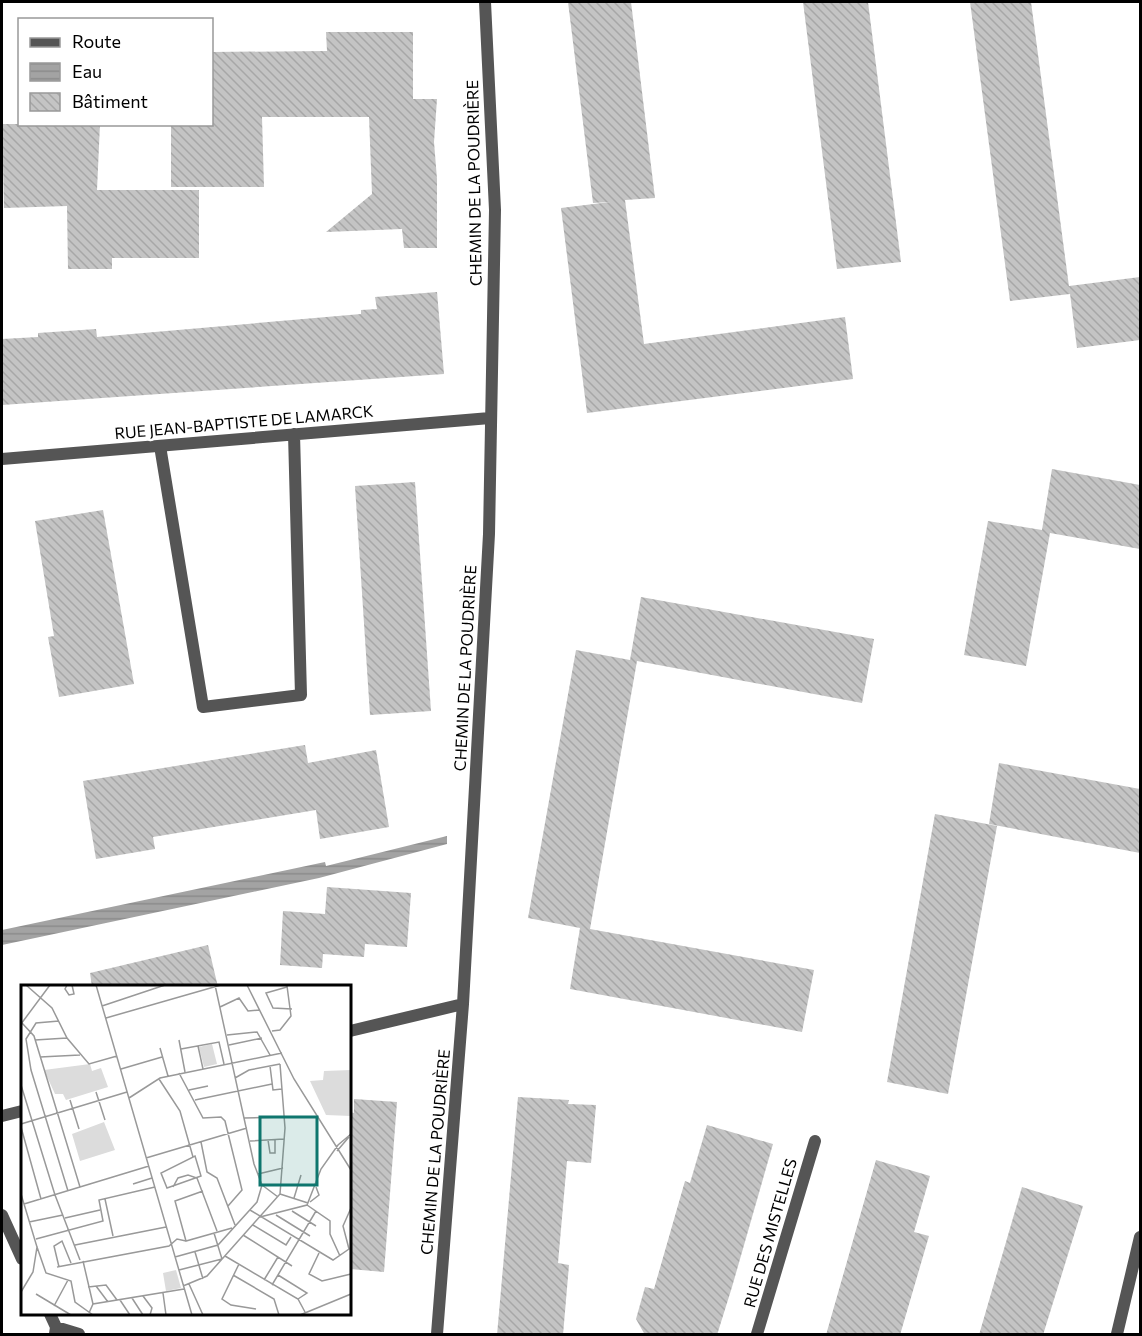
<svg xmlns="http://www.w3.org/2000/svg" width="1142" height="1336" font-family="Commissioner,sans-serif">
  <style>
    .water { fill: url(#water-rules) }
    .building { fill: url(#building-back-hatch) }
    .lines { fill: none; stroke-linecap: round; stroke-linejoin: round }
    .street { stroke: #555; stroke-width: 12 }
    .labels { text-anchor: middle; stroke-width: 5; stroke-linejoin: round; paint-order: stroke }
    .street-label { font-size: 16px; fill: #000; stroke: #fff }
    .inset-road { fill: none; stroke: #999; stroke-width: 1.5 }
    .view { fill: #0f766e; fill-opacity: 0.15; stroke: #0f766e; stroke-width: 3 }
    .inset-edge { fill: none; stroke: #000; stroke-width: 3 }
  </style>
  <defs>
    <pattern id="water-rules" width="6" height="5" patternUnits="userSpaceOnUse" patternTransform="scale(1.5)"><rect width="6" height="5" fill="#a3a3a3"/><path d="M0 2.5h6" fill="none" stroke="#8b8b8b"/></pattern>
    <pattern id="building-back-hatch" width="6" height="6" patternUnits="userSpaceOnUse" patternTransform="scale(1.5)"><rect width="6" height="6" fill="#c4c4c4"/><path d="M-1 5l2 2M0 0l6 6M5-1l2 2" fill="none" stroke="#a7a7a7"/></pattern>
  </defs>
  <rect width="100%" height="100%" fill="#fff"/>
  <path class="water" d="M 447,836 L 447,844 L 319,878 L 2,945 L 2,930 L 325,862 L 326,866 Z"/>
  <path class="building" d="M 568,2 L 631,2 L 655,198 L 625,200 L 644,344 L 845,317 L 853,379 L 587,413 L 561,208 L 610,202 L 593,203 Z
    M 803,2 L 868,2 L 901,262 L 837,269 Z
    M 970,2 L 1031,2 L 1070,294 L 1010,301 Z
    M 326,32 L 413,32 L 413,99 L 437,99 L 434,142 L 437,179 L 437,248 L 404,248 L 402,229 L 326,232 L 372,194 L 369,117 L 262,117 L 264,187 L 171,187 L 171,124 L 212,124 L 212,52 L 327,51 Z
    M 2,124 L 100,124 L 97,190 L 199,190 L 199,258 L 112,258 L 112,269 L 68,269 L 67,206 L 4,208 Z
    M 1140,277 L 1140,340 L 1077,348 L 1069,286 Z
    M 437,292 L 444,374 L 2,405 L 2,339 L 38,337 L 38,333 L 96,329 L 97,337 L 361,314 L 361,310 L 377,309 L 375,297 Z
    M 1052,469 L 1140,485 L 1140,549 L 1050,533 L 1026,666 L 964,655 L 988,521 L 1042,530 Z
    M 415,482 L 431,711 L 370,715 L 355,486 Z
    M 103,510 L 134,684 L 59,697 L 48,637 L 54,636 L 35,521 Z
    M 641,597 L 874,639 L 862,703 L 637,661 L 590,929 L 814,970 L 802,1032 L 570,989 L 580,928 L 528,918 L 576,650 L 630,660 Z
    M 305,745 L 308,763 L 376,750 L 389,827 L 320,839 L 316,810 L 153,837 L 155,849 L 96,859 L 83,781 Z
    M 999,763 L 1140,789 L 1140,853 L 989,824 Z
    M 935,814 L 997,826 L 948,1094 L 887,1082 Z
    M 327,887 L 411,893 L 407,947 L 365,944 L 364,957 L 323,954 L 322,968 L 280,965 L 283,911 L 325,914 Z
    M 208,945 L 218,987 L 92,987 L 90,973 Z
    M 518,1097 L 569,1100 L 568,1104 L 596,1105 L 591,1163 L 567,1161 L 558,1263 L 569,1265 L 563,1335 L 497,1335 Z
    M 354,1099 L 397,1102 L 384,1272 L 350,1269 L 350,1112 L 354,1113 Z
    M 707,1125 L 773,1144 L 732,1287 L 717,1335 L 645,1335 L 636,1319 L 645,1287 L 654,1289 L 685,1181 L 690,1183 Z
    M 876,1160 L 930,1176 L 914,1232 L 929,1236 L 900,1335 L 826,1335 Z
    M 1022,1187 L 1083,1206 L 1043,1335 L 979,1335 Z"/>
  <g class="lines">
    <path class="street" d="M 160,446 L 203,707 L 301,695 L 294,434
      M 2,459 L 490,418
      M 350,1031 L 463,1004
      M 2,1116 L 22,1111
      M 2,1215 L 22,1259
      M 50,1314 L 56,1327 L 55,1334
      M 56,1327 L 79,1334
      M 437,1334 L 463,1004 L 489,534 L 495,210 L 485,2
      M 757,1334 L 815,1141
      M 1117,1334 L 1140,1237"/>
  </g>
  <g class="labels">
    <g class="street-label">
      <text transform="translate(474 183) rotate(-91)" y="6">CHEMIN DE LA POUDRIÈRE</text>
      <text transform="translate(244 422) rotate(-5)" y="6">RUE JEAN-BAPTISTE DE LAMARCK</text>
      <text transform="translate(465 668) rotate(-87)" y="6">CHEMIN DE LA POUDRIÈRE</text>
      <text transform="translate(435 1152) rotate(-85)" y="6">CHEMIN DE LA POUDRIÈRE</text>
      <text transform="translate(770 1233) rotate(-74)" y="6">RUE DES MISTELLES</text>
    </g>
  </g>
  <g transform="translate(21 985)">
    <rect width="330" height="330" fill="#fff"/>
    <path d="M 69,79 L 71,86 L 80,83 L 87,102 L 45,115 L 42,109 L 34,109 L 23,85 ZM 330,85 L 330,131 L 305,130 L 289,96 L 302,95 L 303,86 ZM 83,137 L 94,165 L 59,176 L 51,149 Z" fill="#dcdcdc"/>
    <path d="M 191,59 L 196,79 L 183,82 L 178,62 ZM 155,285 L 160,303 L 145,306 L 142,288 Z" fill="#dcdcdc"/>
    <path class="inset-road" d="M 5,0 L 31,23 L 46,53 L 68,79 L 96,71M 46,0 L 44,4 L 48,10 L 53,9 L 51,0M 75,0 L 171,330M 226,0 L 273,94 L 330,185M 266,2 L 245,8 L 252,23 L 271,24M 81,21 L 144,0M 199,22 L 218,13 L 227,26 L 239,25M 85,33 L 200,0M 38,36 L 15,38 L 5,54 L 10,85 L 47,206M 1,38 L 13,51 L 59,202M 0,39 L 29,0M 251,46 L 259,45 L 270,31 L 266,1M 206,50 L 236,47 L 249,70M 14,55 L 46,53M 158,55 L 164,87M 208,60 L 241,53M 177,61 L 182,84M 139,63 L 147,91M 160,64 L 198,57 L 203,79M 19,72 L 59,70M 249,81 L 252,105 L 261,104M 100,84 L 141,72M 158,88 L 182,133 L 200,132 L 204,136 L 221,205 L 207,221M 214,93 L 228,85 L 259,79M 138,94 L 159,126 L 172,172M 0,100 L 34,210 L 59,275M 168,105 L 187,101M 75,107 L 84,135M 108,113 L 139,93 L 261,68M 49,115 L 58,144M 174,115 L 251,99M 223,133 L 263,132M 0,139 L 106,107M 0,142 L 20,214M 247,155 L 249,168 L 254,168 L 254,154M 229,156 L 263,154M 180,157 L 186,187 L 196,193 L 214,240M 316,166 L 328,152M 174,171 L 180,191 L 146,203 L 140,188 ZM 125,173 L 226,143M 237,189 L 262,183M 112,199 L 131,193M 241,200 L 257,212M 152,202 L 157,193 L 167,190 L 176,193 L 196,246M 182,206 L 154,216 L 165,256 L 211,243M 0,209 L 16,262 L 12,287 L 0,307M 259,209 L 287,218M 273,213 L 280,190M 84,214 L 92,251M 289,217 L 298,210 L 295,202M 3,219 L 128,181M 286,220 L 309,236 L 309,249 L 319,271M 229,225 L 312,275 L 328,264 L 322,241 L 330,223M 271,226 L 295,241M 255,230 L 289,251M 239,232 L 286,220 L 300,184 L 317,160 L 330,149M 44,233 L 79,225M 8,237 L 42,230M 232,240 L 265,260 L 270,252M 222,250 L 271,281M 15,254 L 82,236 L 78,215 L 134,202M 54,260 L 145,242M 16,262 L 25,288 L 50,296 L 54,317 L 72,330M 174,267 L 182,294M 298,268 L 288,289 L 301,296 L 330,289M 204,271 L 277,314 L 284,327M 154,272 L 197,260 L 236,217 L 241,200 L 233,179 L 194,0M 62,276 L 72,319M 218,279 L 201,314 L 210,320 L 235,324M 36,282 L 148,261 L 156,254 L 165,256M 38,282 L 33,261 L 41,256 L 50,278M 158,285 L 201,274 L 193,248M 212,290 L 253,314 L 258,330M 257,290 L 286,308 L 277,314M 243,295 L 257,272M 168,299 L 182,330M 251,300 L 295,226M 75,301 L 87,317M 162,301 L 186,291 L 259,209 L 264,143 L 259,79M 67,302 L 85,300 L 96,315M 142,308 L 145,330M 15,309 L 50,330M 122,311 L 131,323 L 129,330M 111,313 L 122,330M 99,315 L 109,330M 33,321 L 47,295M 68,328 L 72,319 L 163,304M 279,330 L 330,309"/>
    <path class="view" d="M 239,132 L 296,132 L 296,200 L 239,200 Z"/>
    <rect width="330" height="330" class="inset-edge"/>
  </g>
  <rect width="1142" height="1336" fill="none" stroke="#000000" stroke-width="6"/>
  <rect x="18" y="18" width="195" height="108" fill="#ffffff" stroke="#999999" stroke-width="1.5"/>
  <rect x="30" y="38" width="30" height="9" fill="#555555" stroke="#999999" stroke-width="1.5"/>
  <text x="72" y="48" font-size="18" fill="#000000">Route</text>
  <rect x="30" y="63" width="30" height="18" fill="url(#water-rules)" stroke="#999999" stroke-width="1.5"/>
  <text x="72" y="78" font-size="18" fill="#000000">Eau</text>
  <rect x="30" y="93" width="30" height="18" fill="url(#building-back-hatch)" stroke="#999999" stroke-width="1.5"/>
  <text x="72" y="108" font-size="18" fill="#000000">Bâtiment</text>
</svg>
